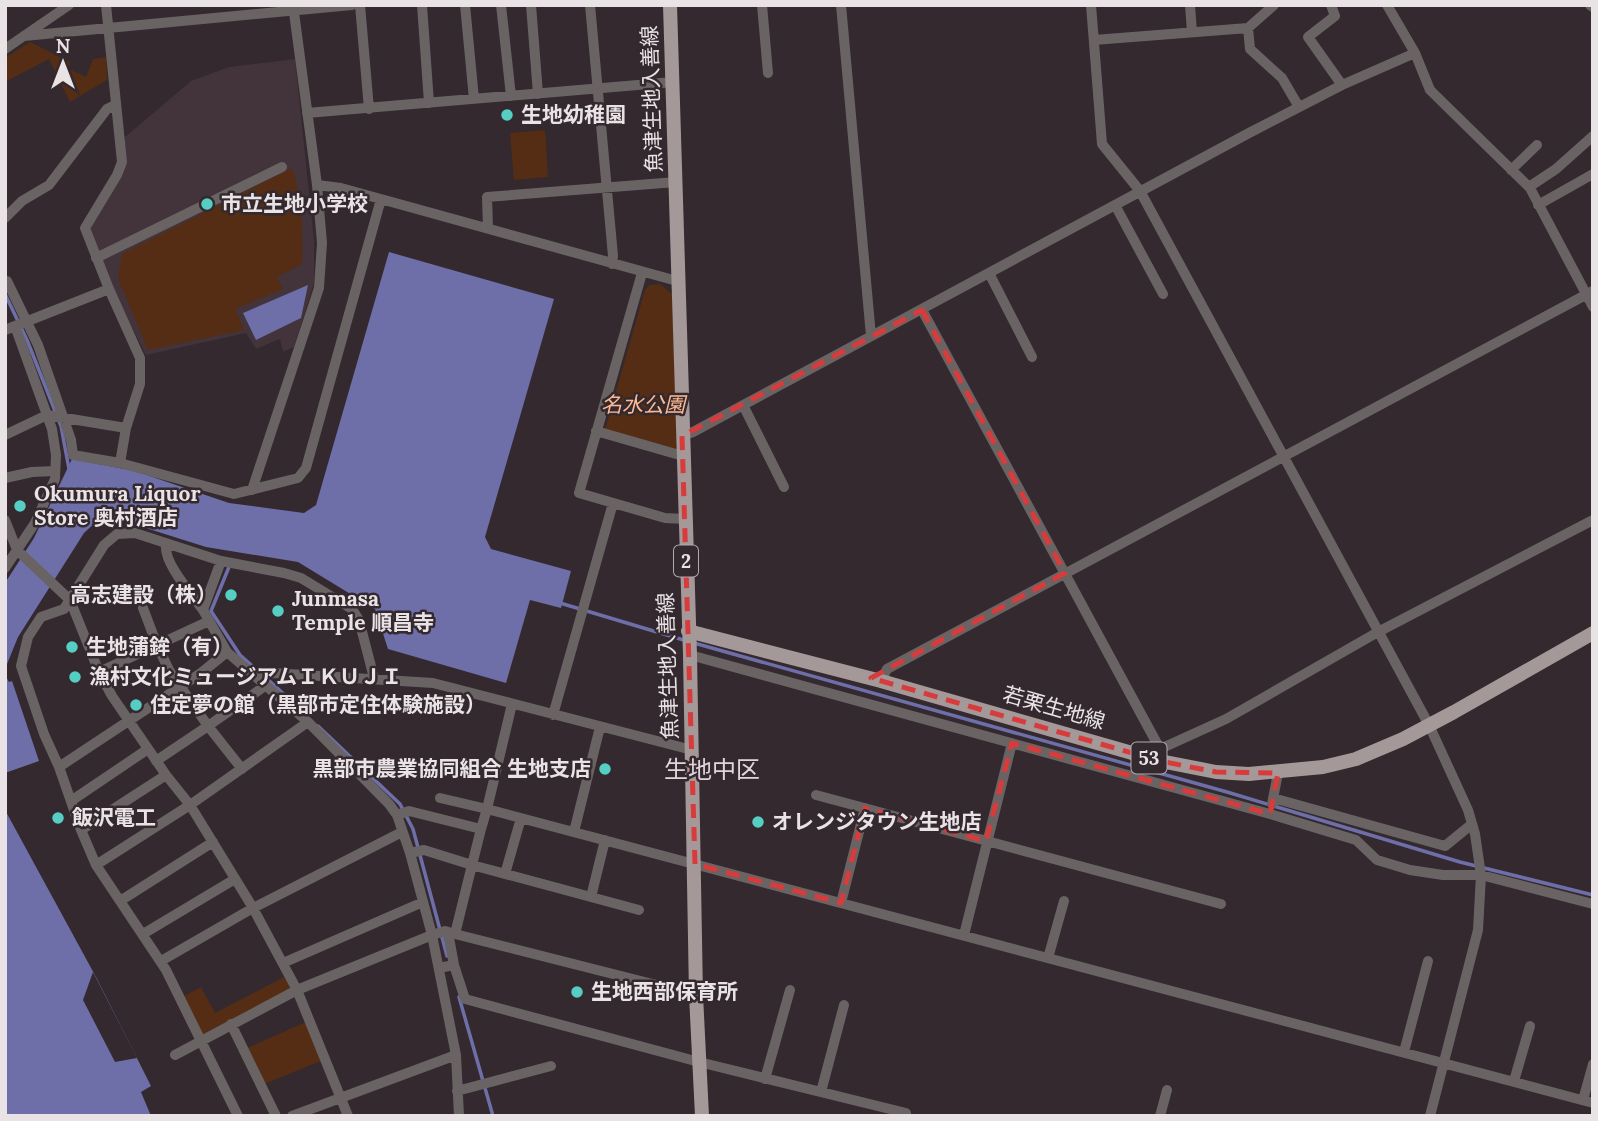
<svg xmlns="http://www.w3.org/2000/svg" width="1598" height="1121" font-family="Lora,'Noto Sans JP',serif">
  <style>
    .built { fill: #43333b }
    .green { fill: #552d14 }
    .water { fill: #6e6fa9 }
    .pier { fill: #33292e }
    .lines { fill: none; stroke-linecap: round; stroke-linejoin: round }
    .stream { stroke: #6e6fa9; stroke-width: 3.5 }
    .minor { stroke: #696363; stroke-width: 10 }
    .major { stroke: #a59898; stroke-width: 14 }
    .marked { fill: none; stroke: #d83b3b; stroke-width: 5; stroke-dasharray: 14 9; stroke-linejoin: round }
    .poi-dot { fill: #56cec3; stroke: #33292e; stroke-width: 2.5 }
    .labels { text-anchor: middle; stroke-width: 5; stroke-linejoin: round; paint-order: stroke }
    .shield { fill: #33292e; stroke: #b3abaf; stroke-width: 2 }
    .shield-label { font-size: 19px; font-weight: bold; fill: #eae3e6 }
    .street-label { font-size: 21px; fill: #eae3e6; stroke: #33292e }
    .poi-label { font-size: 21px; font-weight: bold; fill: #eae3e6; stroke: #33292e; text-anchor: start }
    .park-label { font-size: 21px; font-style: italic; fill: #feb993; stroke: #33292e }
    .quarter-label { font-size: 24px; fill: #e1d4da; stroke: #33292e }
  </style>
  <rect width="100%" height="100%" fill="#33292e"/>
  <path class="built" d="M 295,59 L 314,240 L 314,283 L 294,347 L 283,352 L 280,339 L 256,349 L 246,333 L 146,355 L 118,300 L 90,228 L 114,179 L 125,137 L 191,81 L 229,67 Z"/>
  <path class="green" d="M 30,42 L 70,62 L 69,69 L 86,77 L 93,59 L 106,57 L 107,80 L 70,102 L 49,59 L 5,82 L 5,58 Z
    M 545,130 L 548,177 L 514,180 L 510,133 Z
    M 292,168 C 303,200 303,231 302,264 L 277,277 L 283,289 L 235,309 L 244,330 L 148,350 L 118,278 L 122,254 Z
    M 660,284 L 672,294 L 677,449 L 605,430 L 645,290 L 649,285 Z
    M 284,977 L 291,989 L 203,1035 L 183,997 L 201,987 L 215,1013 Z
    M 306,1022 L 321,1061 L 264,1084 L 247,1048 Z"/>
  <path class="water" d="M 389,252 L 554,299 L 485,537 L 491,549 L 571,571 L 561,608 L 530,600 L 506,683 L 388,649 L 375,609 L 298,562 L 206,547 L 114,518 L 99,519 L 84,533 L 18,637 L 5,669 L 5,583 L 34,538 L 72,459 L 135,471 L 229,503 L 304,513 L 316,505 Z
    M 308,285 L 301,318 L 256,340 L 243,313 Z
    M 5,675 L 9,682 L 12,681 L 39,761 L 5,773 Z
    M 5,810 L 96,977 L 151,1086 L 141,1092 L 151,1116 L 5,1116 Z"/>
  <path class="pier" d="M 93,972 L 137,1058 L 115,1062 L 83,1000 Z"/>
  <g class="lines">
    <path class="stream" d="M 5,294 L 27,340 L 61,426 L 69,469
      M 229,567 L 211,611 L 240,655 L 258,671
      M 560,603 L 687,641
      M 694,643 L 1227,792 L 1460,862 L 1593,895
      M 264,676 L 287,697
      M 318,726 L 400,804 L 413,829 L 447,956
      M 459,997 L 493,1116"/>
    <path class="minor" d="M 106,5 L 122,162 L 117,175 L 85,228 L 109,289 L 140,358 L 140,384 L 126,428 L 120,463
      M 360,5 L 369,109
      M 422,5 L 429,103
      M 465,5 L 474,99
      M 501,5 L 511,96
      M 531,5 L 538,94
      M 590,5 L 613,256 L 612,264
      M 762,5 L 768,73
      M 841,5 L 871,336
      M 1091,5 L 1102,144 L 1140,191 L 1429,725 L 1468,810 L 1475,834 L 1481,875 L 1478,930 L 1430,1116
      M 1190,5 L 1192,32
      M 1331,5 L 1335,16 L 1308,37 L 1342,85
      M 1387,5 L 1415,53 L 1430,90 L 1530,188 L 1593,307
      M 1590,5 L 1593,7
      M 1248,28 L 1250,49 L 1282,78 L 1299,107
      M 24,36 L 352,5
      M 1094,40 L 1248,28 L 1274,5
      M 5,49 L 69,5
      M 307,113 L 673,82
      M 1511,170 L 1537,145
      M 317,185 L 341,188 L 677,281
      M 1529,187 L 1556,169 L 1593,136
      M 1115,205 L 1163,294
      M 1538,205 L 1593,174
      M 5,218 L 22,201 L 49,185 L 107,109 L 115,105
      M 488,228 L 487,197 L 676,182
      M 96,258 L 282,167
      M 642,273 L 579,493 L 665,518 L 685,519
      M 989,273 L 1032,357
      M 5,281 L 7,281 L 38,345 L 71,440 L 73,455 L 120,463 L 234,494 L 298,478 L 306,468 L 381,199
      M 922,310 L 1160,749 L 1160,761
      M 5,330 L 109,289
      M 743,405 L 784,487
      M 596,431 L 683,456
      M 5,435 L 47,415 L 126,428
      M 682,436 L 693,432 L 1249,133 L 1342,85 L 1415,53
      M 5,478 L 32,472 L 55,471
      M 252,490 L 319,288 L 322,243 L 317,185 L 293,5
      M 5,520 L 17,550 L 70,600 L 99,672 L 112,696 L 166,775 L 190,805 L 253,908 L 297,990 L 348,1116
      M 166,544 C 163,563 192,594 203,610
      M 221,561 L 203,610 L 227,652 L 308,722 L 389,804 L 397,815 L 410,853 L 432,935 L 456,1055 L 459,1116
      M 5,568 L 35,523 L 55,479 L 56,455 L 52,429 L 15,326
      M 143,608 L 157,645 L 169,670 L 208,726 L 156,761
      M 690,655 L 1270,814 L 1356,840 L 1377,860 L 1410,870 L 1443,875 L 1481,875 L 1593,904
      M 99,672 L 209,621
      M 254,676 L 273,673 L 433,683 L 692,750
      M 881,681 L 887,669 L 1593,291
      M 553,715 L 613,503
      M 1160,749 L 1226,719 L 1378,632 L 1593,520
      M 59,767 L 201,673 L 227,652
      M 242,769 L 208,726 L 265,686
      M 816,795 L 1221,904
      M 440,798 L 487,809 L 512,704
      M 1273,798 L 1445,846 L 1472,824
      M 71,801 L 148,749
      M 1272,804 L 1278,773
      M 397,815 L 409,811 L 481,829 L 487,809 L 1593,1103
      M 81,830 L 166,775
      M 574,832 L 600,727
      M 410,853 L 424,850 L 472,865 L 481,829
      M 96,865 L 190,805 L 308,722
      M 505,874 L 521,818
      M 591,897 L 639,910
      M 120,901 L 213,842
      M 841,903 L 865,808
      M 448,932 L 454,965
      M 143,934 L 235,879
      M 455,934 L 696,995
      M 964,935 L 1012,743
      M 1048,958 L 1064,901
      M 161,961 L 253,908 L 402,832
      M 283,963 L 423,902
      M 439,968 L 454,965 L 465,999 L 699,1062 L 906,1113 L 905,1116
      M 231,1024 L 276,1116
      M 1404,1052 L 1428,961
      M 175,1055 L 297,990 L 432,935 L 445,931 L 455,934 L 472,865 L 591,897 L 605,840
      M 765,1079 L 790,990
      M 1514,1081 L 1530,1026
      M 457,1091 L 551,1066
      M 821,1092 L 844,1005
      M 1583,1100 L 1593,1064
      M 238,1116 L 166,970 L 96,865 L 81,830 L 59,767 L 44,734 L 21,666 L 28,637 L 41,617 L 64,609 L 104,545 L 117,534 L 135,533 L 221,561 L 284,573 L 301,578 L 352,609 L 359,620 L 374,678
      M 292,1116 L 456,1055
      M 1160,1116 L 1167,1090"/>
    <path class="major" d="M 670,5 L 690,655 L 696,995 L 702,1116
      M 688,631 L 881,681 L 1160,761 L 1216,772 L 1249,774 L 1323,767 L 1356,759 L 1403,739 L 1454,712 L 1593,633"/>
  </g>
  <path class="marked" d="M 922,310 L 1065,573 L 871,678 L 1160,761 L 1216,772 L 1278,773 L 1270,814 L 1012,743 L 986,841 L 865,808 L 841,903 L 695,864 L 682,436 Z"/>
  <g class="poi-dot">
    <circle cx="507" cy="115" r="7"/>
    <circle cx="207" cy="204" r="7"/>
    <circle cx="20" cy="506" r="7"/>
    <circle cx="231" cy="595" r="7"/>
    <circle cx="278" cy="611" r="7"/>
    <circle cx="72" cy="647" r="7"/>
    <circle cx="75" cy="677" r="7"/>
    <circle cx="136" cy="705" r="7"/>
    <circle cx="605" cy="769" r="7"/>
    <circle cx="58" cy="818" r="7"/>
    <circle cx="758" cy="822" r="7"/>
    <circle cx="577" cy="992" r="7"/>
  </g>
  <g class="labels">
    <g class="shield">
      <rect x="674" y="545.5" width="24" height="31" rx="5"/>
      <rect x="1131.5" y="742.5" width="35" height="31" rx="5"/>
    </g>
    <g class="shield-label">
      <text x="686" y="568">2</text>
      <text x="1149" y="765">53</text>
    </g>
    <g class="street-label">
      <text transform="translate(652 99) rotate(-92)" y="7">魚津生地入善線</text>
      <text transform="translate(668 666) rotate(-92)" y="7">魚津生地入善線</text>
      <text transform="translate(1054 708) rotate(16)" y="7">若栗生地線</text>
    </g>
    <g class="poi-label">
      <text x="521" y="122">生地幼稚園</text>
      <text x="221" y="211">市立生地小学校</text>
      <text x="34" y="501">Okumura Liquor<tspan x="34" dy="24">Store 奥村酒店</tspan></text>
      <text x="217" y="602" text-anchor="end">高志建設（株）</text>
      <text x="292" y="606">Junmasa<tspan x="292" dy="24">Temple 順昌寺</tspan></text>
      <text x="86" y="654">生地蒲鉾（有）</text>
      <text x="89" y="684">漁村文化ミュージアムＩＫＵＪＩ</text>
      <text x="150" y="712">住定夢の館（黒部市定住体験施設）</text>
      <text x="591" y="776" text-anchor="end">黒部市農業協同組合 生地支店</text>
      <text x="72" y="825">飯沢電工</text>
      <text x="772" y="829">オレンジタウン生地店</text>
      <text x="591" y="999">生地西部保育所</text>
    </g>
    <g class="park-label">
      <text x="643" y="412">名水公園</text>
    </g>
    <g class="quarter-label">
      <text x="712" y="778">生地中区</text>
    </g>
  </g>
  <rect width="1598" height="1121" fill="none" stroke="#eae3e6" stroke-width="14"/>
  <g transform="translate(63 63)" stroke="#33292e" stroke-width="5" paint-order="stroke">
  <path d="M0-5L12 26L0 18L-12 26Z" fill="#eae3e6"/>
  <text y="-10" font-size="19" font-weight="bold" text-anchor="middle" fill="#eae3e6">N</text>
  </g>
</svg>
